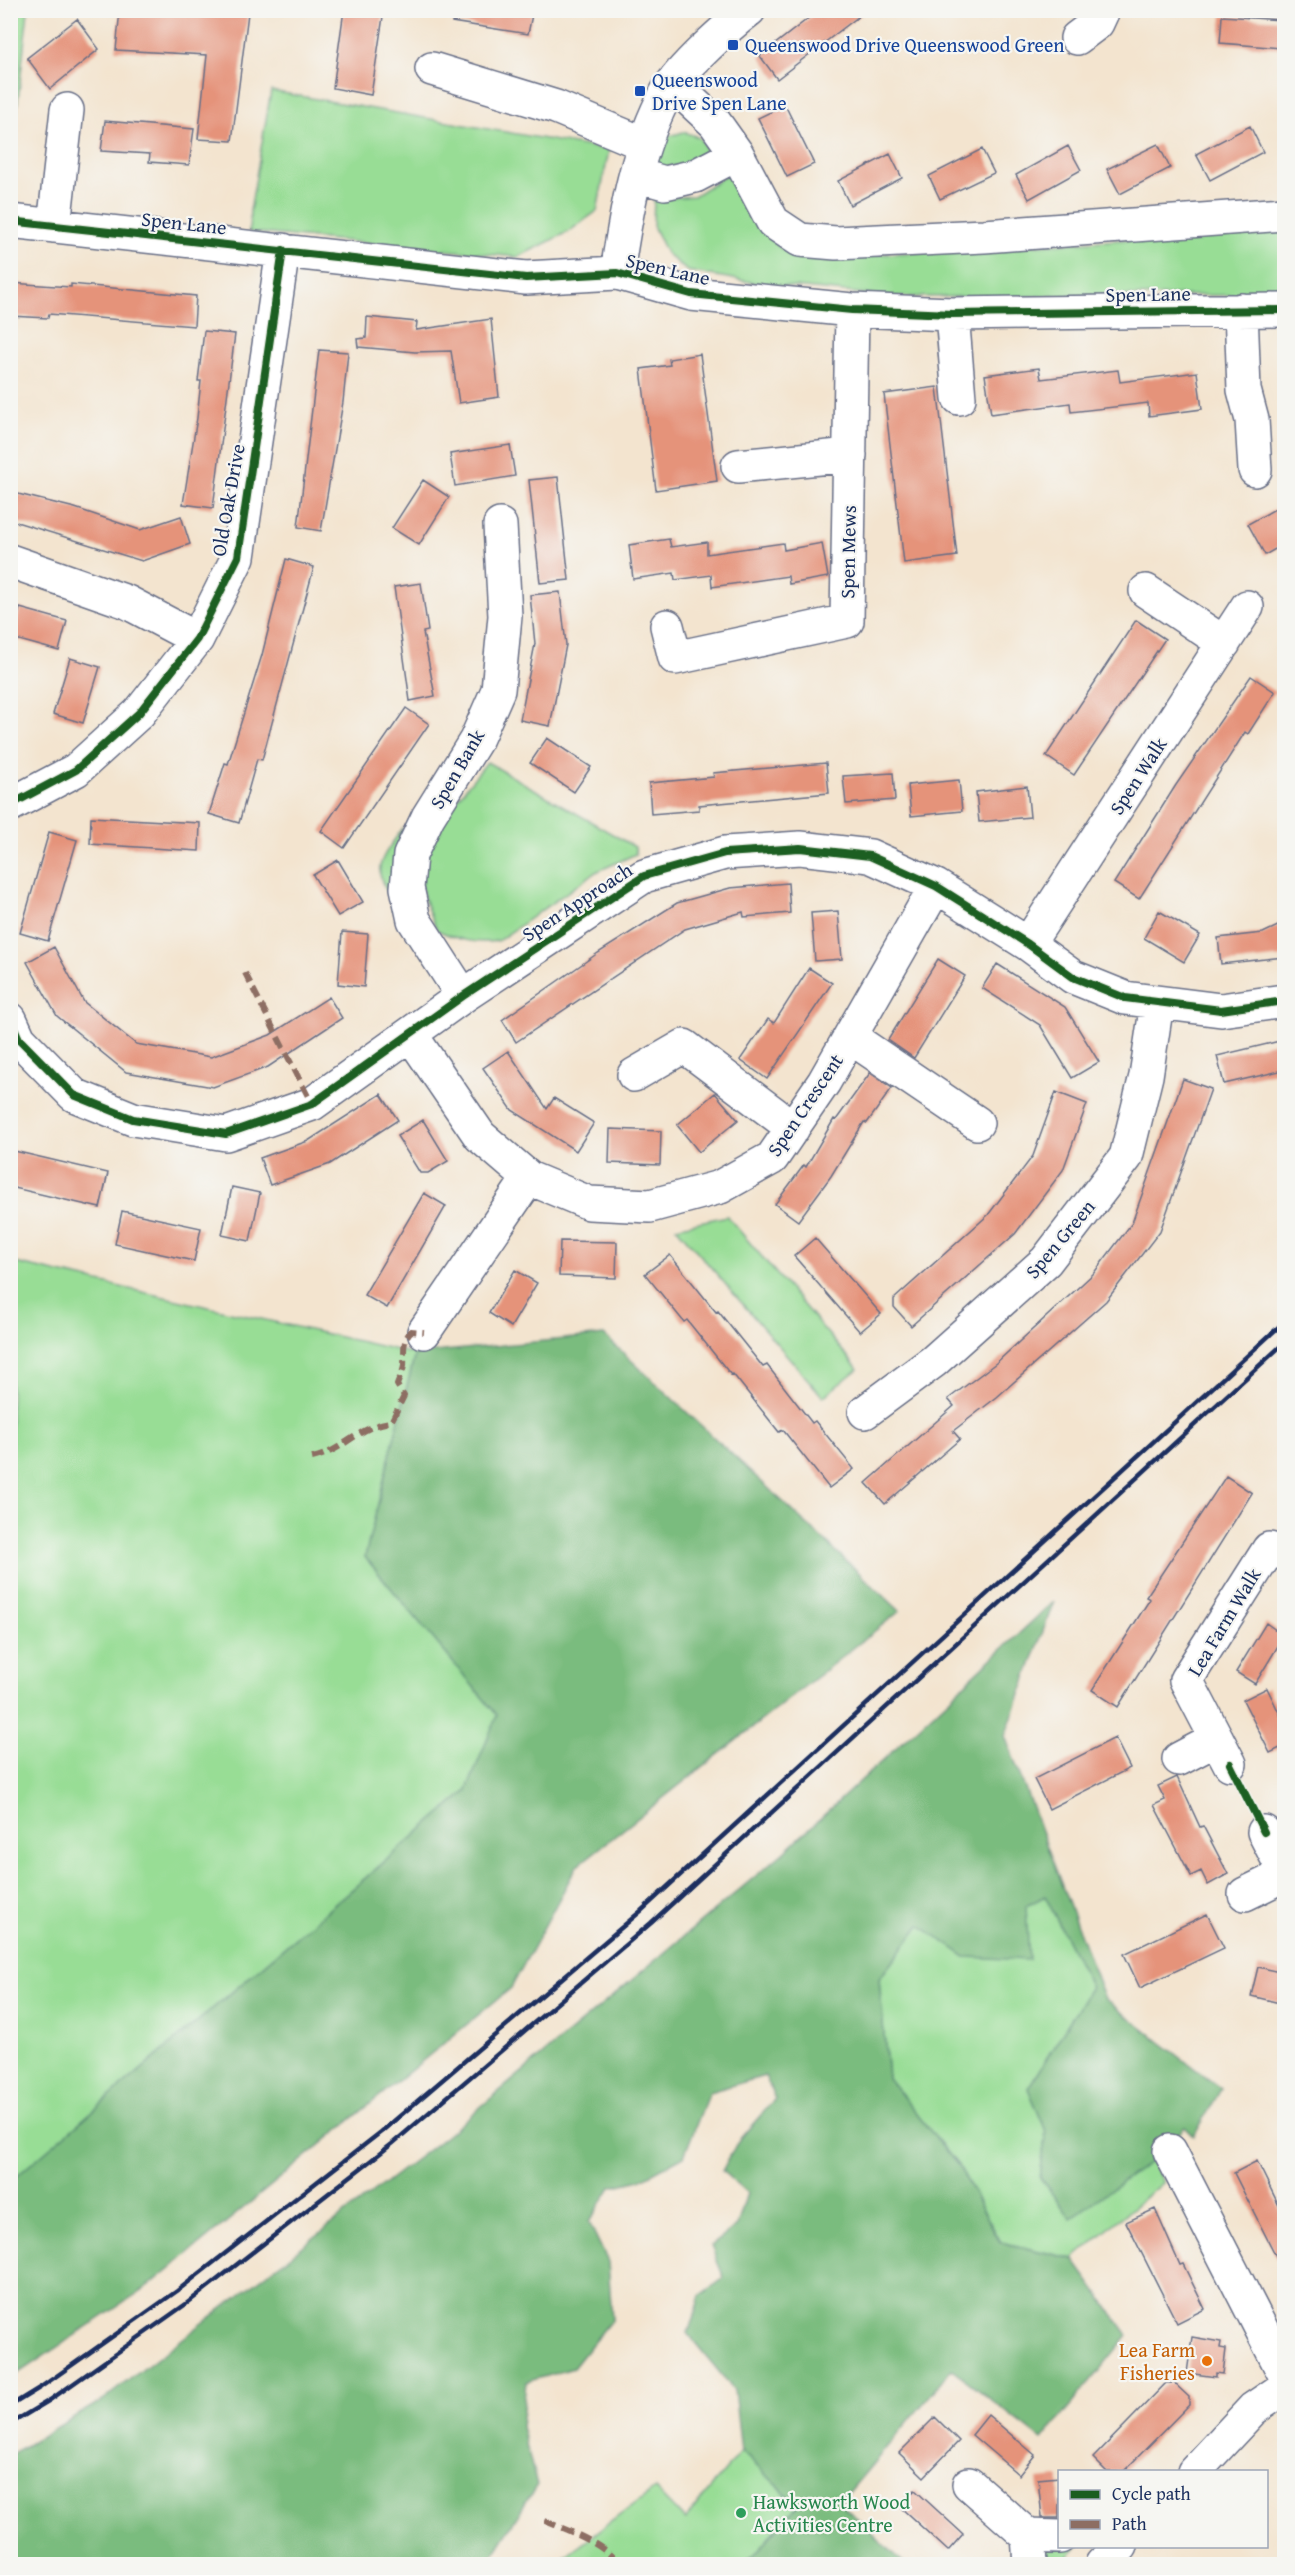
<svg xmlns="http://www.w3.org/2000/svg" width="1295" height="2575" font-family="'Gentium Book Plus',serif">
  <style>
    .green { fill: #98dd95; stroke: #5a867a; stroke-width: 1.5 }
    .forest { fill: #7abc7e; stroke: #4a766e; stroke-width: 1.5 }
    .building { fill: #e5937a }
    .lines { fill: none; stroke-linecap: round; stroke-linejoin: round }
    .minor-casing { stroke: #676e86; stroke-width: 36 }
    .minor { stroke: #fff; stroke-width: 33 }
    .rail { stroke: #1b2f5e; stroke-width: 4.5 }
    .quiet { stroke: #8d6e63; stroke-width: 6; stroke-dasharray: 12 6; stroke-linecap: butt }
    .cycleway-casing { stroke: #f6f6f2; stroke-width: 11 }
    .cycleway { stroke: #1b5e20; stroke-width: 8 }
    .transit-dot { fill: #1a4fb4; stroke: #f6f6f2; stroke-width: 2 }
    .food-dot { fill: #e8710a; stroke: #f6f6f2; stroke-width: 2 }
    .leisure-dot { fill: #2e9e5b; stroke: #f6f6f2; stroke-width: 2 }
    .labels { text-anchor: middle; stroke-width: 4.5; stroke-linejoin: round; paint-order: stroke }
    .transit-label { font-size: 20px; fill: #164399; stroke: #f6f6f2; text-anchor: start }
    .street-label { font-size: 20px; fill: #1b2f5e; stroke: #f6f6f2 }
    .food-label { font-size: 20px; fill: #c56008; stroke: #f6f6f2; text-anchor: end }
    .leisure-label { font-size: 20px; fill: #27864d; stroke: #f6f6f2; text-anchor: start }
  </style>
  <rect width="100%" height="100%" fill="#f6f6f2"/>
  <filter id="ink" filterUnits="userSpaceOnUse"><feTurbulence type="fractalNoise" baseFrequency=".0167" numOctaves="2"/><feDisplacementMap in="SourceGraphic" scale="12" xChannelSelector="R" yChannelSelector="G"/><feConvolveMatrix kernelMatrix="1 2 1 2 8 2 1 2 1" color-interpolation-filters="sRGB"/></filter>
  <filter id="wash" filterUnits="userSpaceOnUse"><feTurbulence type="fractalNoise" baseFrequency=".008" numOctaves="4" result="noise"/><feDisplacementMap in="SourceGraphic" scale="24" xChannelSelector="R" yChannelSelector="G"/><feGaussianBlur stdDeviation="1.35" result="paint"/><feColorMatrix in="noise" values="0 0 0 0 0 0 0 0 0 0 0 0 0 0 0 0 0 1.4 0 .05"/><feComposite in="paint" operator="in"/></filter>
  <g filter="url(#wash)">
    <rect width="100%" height="100%" fill="#f3e4cf"/>
    <path class="green" d="M 11,10 L 28,11 L 11,161 L 10,11 Z
      M 271,91 L 609,150 L 597,211 L 568,232 L 518,257 L 249,232 L 250,211 Z
      M 683,132 C 698,136 704,138 706,154 L 699,163 L 660,168 L 656,161 L 663,138 Z
      M 731,172 L 757,226 L 782,249 L 819,258 L 1284,230 L 1284,295 L 898,297 L 762,284 L 687,271 L 666,253 L 653,226 L 654,199 L 694,196 Z
      M 487,762 L 635,847 L 636,854 L 596,872 L 498,941 C 474,944 458,940 437,930 C 430,915 422,898 421,881 C 417,839 463,793 487,762 Z
      M 403,828 L 396,856 L 400,913 C 372,869 373,869 403,828 Z
      M 727,1216 L 858,1369 L 823,1397 L 676,1227 Z
      M 11,1262 L 415,1354 L 365,1557 L 498,1715 L 466,1792 L 11,2181 Z
      M 1045,1896 L 1091,1987 L 1028,2088 L 1046,2131 L 1040,2178 L 1071,2218 L 1151,2161 L 1163,2182 L 1073,2259 L 1001,2242 L 960,2168 L 888,2078 L 879,1979 L 920,1925 L 966,1957 L 1026,1906 Z
      M 741,2451 L 798,2505 L 746,2564 L 554,2564 L 655,2489 L 685,2520 Z
      M 1039,2547 L 1078,2547 L 1061,2564 L 1041,2564 Z"/>
    <path class="forest" d="M 604,1335 L 900,1611 L 577,1866 L 511,1988 L 150,2285 L 11,2378 L 11,2181 L 466,1792 L 497,1715 L 365,1557 L 415,1354 Z
      M 1054,1601 L 1005,1736 L 1105,1999 L 1221,2089 L 1194,2136 L 1185,2127 L 1151,2161 L 1071,2218 L 1040,2178 L 1046,2131 L 1028,2088 L 1091,1987 L 1045,1896 L 1026,1906 L 1029,1960 L 966,1957 L 920,1925 L 879,1979 L 888,2078 L 960,2168 L 1000,2242 L 1073,2259 L 1128,2335 L 1042,2440 L 952,2369 L 840,2503 L 905,2564 L 746,2564 L 798,2505 L 741,2451 L 734,2390 L 688,2334 L 700,2296 L 724,2278 L 711,2246 L 737,2226 L 747,2193 L 722,2171 L 738,2141 L 775,2099 L 765,2076 L 709,2092 L 684,2156 L 640,2180 L 611,2187 L 589,2222 L 608,2262 L 612,2319 L 573,2368 L 526,2382 L 521,2427 L 537,2485 L 487,2564 L 11,2564 L 10,2455 L 103,2400 L 446,2136 L 783,1853 Z"/>
    <g id="blocks">
      <path class="building" d="M 120,10 L 241,10 L 248,13 L 232,141 L 198,139 L 207,55 L 116,50 Z
        M 344,10 L 384,10 L 371,95 L 333,88 Z
        M 453,10 L 533,10 L 528,34 L 452,22 Z
        M 819,10 L 867,10 L 777,79 L 760,56 Z
        M 1222,16 L 1282,20 L 1281,48 L 1220,43 Z
        M 77,19 L 99,49 L 50,89 L 27,58 Z
        M 785,105 L 814,164 L 787,177 L 758,118 Z
        M 105,121 L 194,129 L 189,165 L 149,162 L 150,154 L 101,151 Z
        M 1250,126 L 1263,152 L 1210,180 L 1196,154 Z
        M 1158,144 L 1170,168 L 1120,194 L 1107,169 Z
        M 1068,146 L 1081,170 L 1029,199 L 1016,175 Z
        M 982,149 L 994,173 L 940,199 L 929,176 Z
        M 890,154 L 902,178 L 850,205 L 838,181 Z
        M 10,283 L 71,287 L 71,284 L 196,296 L 194,326 L 49,314 L 48,318 L 10,316 Z
        M 367,317 L 417,322 L 416,330 L 491,319 L 499,397 L 459,403 L 451,351 L 415,352 L 358,347 L 357,339 L 366,338 Z
        M 204,331 L 235,334 L 213,508 L 183,504 L 197,418 L 201,381 L 198,381 Z
        M 319,350 L 348,352 L 343,402 L 321,531 L 298,527 Z
        M 700,354 L 717,481 L 656,490 L 641,369 L 670,365 L 669,359 Z
        M 1039,368 L 1041,379 L 1118,370 L 1120,382 L 1197,372 L 1202,409 L 1149,416 L 1148,403 L 1071,412 L 1070,403 L 991,414 L 985,375 Z
        M 937,387 L 957,556 L 904,563 L 884,394 Z
        M 510,445 L 515,476 L 455,486 L 450,454 Z
        M 558,477 L 569,580 L 540,583 L 529,480 Z
        M 423,480 L 449,497 L 419,545 L 392,528 Z
        M 10,492 L 75,508 L 140,530 L 181,516 L 190,544 L 142,561 L 10,520 Z
        M 1284,504 L 1284,544 L 1265,555 L 1248,524 Z
        M 669,539 L 671,547 L 707,542 L 707,554 L 783,543 L 784,550 L 822,543 L 828,577 L 789,584 L 788,576 L 712,587 L 711,575 L 675,580 L 674,573 L 633,579 L 629,545 Z
        M 286,559 L 314,567 L 262,760 L 257,759 L 239,823 L 209,814 L 225,763 L 228,764 L 262,655 Z
        M 421,583 L 428,631 L 423,632 L 435,696 L 410,701 L 394,587 Z
        M 560,592 L 566,645 L 550,726 L 520,720 L 535,644 L 530,595 Z
        M 20,608 L 67,621 L 59,651 L 12,638 Z
        M 1136,620 L 1165,639 L 1074,775 L 1046,756 Z
        M 70,658 L 100,667 L 83,723 L 53,714 Z
        M 1251,676 L 1275,692 L 1248,734 L 1245,732 L 1139,899 L 1114,883 L 1176,785 Z
        M 406,708 L 429,724 L 344,848 L 321,831 Z
        M 547,738 L 591,767 L 574,792 L 530,763 Z
        M 826,763 L 829,793 L 699,805 L 699,810 L 651,814 L 649,783 L 714,777 L 713,773 Z
        M 893,773 L 895,800 L 846,804 L 843,776 Z
        M 959,780 L 962,811 L 911,816 L 908,785 Z
        M 1027,786 L 1030,817 L 979,822 L 976,792 Z
        M 91,817 L 200,823 L 199,851 L 90,844 Z
        M 49,832 L 77,840 L 48,941 L 20,933 Z
        M 338,860 L 363,902 L 338,916 L 313,875 Z
        M 788,883 L 790,913 L 744,917 L 743,912 L 685,929 L 516,1042 L 502,1020 L 598,953 L 677,903 L 730,888 Z
        M 838,911 L 842,959 L 815,961 L 811,913 Z
        M 1159,911 L 1200,935 L 1184,962 L 1144,938 Z
        M 1284,923 L 1284,957 L 1221,964 L 1218,938 L 1263,933 Z
        M 342,932 L 368,934 L 364,987 L 338,984 Z
        M 54,947 L 84,1002 L 136,1044 L 211,1057 L 270,1035 L 329,997 L 342,1018 L 268,1067 L 213,1087 L 126,1072 L 57,1016 L 27,962 Z
        M 938,959 L 965,976 L 914,1058 L 888,1040 Z
        M 997,964 L 1065,1007 L 1099,1062 L 1072,1078 L 1040,1025 L 982,988 Z
        M 809,968 L 832,983 L 767,1079 L 740,1060 L 768,1019 L 774,1023 Z
        M 1284,1040 L 1284,1070 L 1224,1084 L 1217,1056 Z
        M 508,1051 L 547,1109 L 554,1098 L 594,1123 L 576,1151 L 512,1110 L 483,1068 Z
        M 870,1073 L 892,1088 L 867,1123 L 864,1122 L 831,1176 L 798,1221 L 775,1204 L 804,1165 L 806,1167 L 834,1119 L 836,1120 Z
        M 1183,1079 L 1211,1089 L 1160,1231 L 1106,1301 L 997,1397 L 953,1431 L 960,1439 L 885,1504 L 866,1483 L 954,1406 L 948,1399 L 996,1363 L 1093,1274 L 1132,1223 Z
        M 1056,1092 L 1087,1104 L 1063,1170 L 1015,1234 L 911,1326 L 894,1307 L 894,1299 L 988,1215 L 1033,1156 Z
        M 715,1093 L 738,1120 L 699,1152 L 677,1125 Z
        M 381,1094 L 398,1120 L 330,1164 L 270,1185 L 260,1158 L 308,1141 Z
        M 423,1120 L 448,1161 L 428,1173 L 420,1173 L 397,1136 Z
        M 610,1129 L 661,1131 L 660,1165 L 609,1163 Z
        M 10,1150 L 108,1173 L 100,1208 L 10,1187 Z
        M 232,1187 L 260,1193 L 250,1241 L 222,1235 Z
        M 424,1193 L 446,1206 L 387,1308 L 364,1295 Z
        M 122,1211 L 201,1228 L 194,1261 L 115,1244 Z
        M 815,1238 L 881,1314 L 860,1332 L 794,1256 Z
        M 560,1241 L 617,1242 L 616,1278 L 559,1276 Z
        M 670,1255 L 716,1312 L 718,1311 L 763,1367 L 767,1365 L 812,1423 L 815,1421 L 854,1469 L 829,1488 L 783,1430 L 779,1432 L 733,1374 L 731,1375 L 687,1320 L 684,1322 L 645,1274 Z
        M 515,1270 L 537,1283 L 511,1327 L 489,1313 Z
        M 1226,1476 L 1252,1493 L 1118,1707 L 1092,1690 L 1150,1599 L 1146,1597 Z
        M 1266,1623 L 1284,1636 L 1255,1684 L 1236,1672 Z
        M 1267,1688 L 1284,1723 L 1284,1746 L 1270,1753 L 1243,1700 Z
        M 1115,1738 L 1130,1768 L 1049,1809 L 1034,1779 Z
        M 1177,1777 L 1200,1827 L 1203,1826 L 1228,1874 L 1208,1885 L 1201,1871 L 1191,1876 L 1154,1805 L 1165,1800 L 1158,1786 Z
        M 1207,1914 L 1224,1948 L 1140,1988 L 1124,1954 Z
        M 1258,1967 L 1284,1973 L 1284,2004 L 1251,1996 Z
        M 1257,2161 L 1284,2216 L 1284,2272 L 1234,2173 Z
        M 1155,2209 L 1180,2265 L 1183,2264 L 1205,2309 L 1177,2323 L 1126,2222 Z
        M 1192,2337 L 1221,2342 L 1220,2348 L 1226,2349 L 1223,2374 L 1216,2373 L 1216,2377 L 1187,2373 Z
        M 1166,2383 L 1174,2383 L 1189,2397 L 1189,2405 L 1123,2472 L 1107,2472 L 1093,2458 Z
        M 988,2415 L 1035,2455 L 1019,2475 L 972,2435 Z
        M 935,2417 L 959,2441 L 924,2477 L 899,2453 Z
        M 1059,2477 L 1059,2518 L 1042,2518 L 1038,2479 Z
        M 915,2490 L 963,2534 L 948,2551 L 899,2506 Z"/>
    </g>
  </g>
  <g filter="url(#ink)">
    <use href="#blocks" fill-opacity="0" stroke="#676e86" stroke-width="1.5"/>
    <g class="lines">
      <g class="minor-casing">
        <path id="minor" d="M 1077,38 L 1097,23 L 1103,10
          M 432,69 L 556,107 L 644,144
          M 673,84 L 715,123 L 737,154 L 773,222 L 800,240 L 836,243 L 984,236 L 1284,214
          M 636,175 L 665,183 L 695,176 L 737,154
          M 10,221 L 526,278 L 617,273 L 691,294 L 852,310 L 952,314 L 1284,310
          M 54,226 L 67,110
          M 617,273 C 626,212 637,147 667,92 C 679,70 728,26 749,10
          M 1241,310 L 1244,390 L 1252,420 L 1255,470
          M 952,314 L 959,398
          M 738,466 L 850,455
          M 10,561 L 127,602 L 197,639
          M 1146,591 L 1224,643
          M 667,626 L 675,658 L 847,621 L 852,310
          M 10,805 L 76,770 L 139,713 L 197,639 L 238,557 L 283,250
          M 1028,944 L 1247,607
          M 463,996 L 414,920 L 407,888 L 410,855 L 428,817 L 476,740 L 498,690 L 505,616 L 500,525
          M 10,1019 L 19,1039 L 74,1095 L 133,1119 L 226,1134 L 312,1104 L 463,996 L 644,876 L 725,853 L 800,848 L 870,856 L 936,886 L 1028,944 L 1073,977 L 1125,998 L 1221,1010 L 1284,1001
          M 411,1035 L 480,1136 L 529,1178 L 589,1203 L 650,1206 L 720,1187 L 772,1158 L 824,1082 L 936,886
          M 850,1037 L 977,1123
          M 634,1075 L 684,1046 L 793,1128
          M 424,1332 L 529,1178
          M 865,1412 L 934,1361 L 1046,1261 L 1126,1157 L 1146,1076 L 1157,1003
          M 1179,1759 L 1217,1739
          M 1230,1764 L 1186,1680 L 1269,1549 L 1284,1553
          M 1264,1832 L 1284,1871
          M 1245,1894 L 1284,1875
          M 1170,2151 L 1284,2373
          M 1194,2472 L 1253,2409 L 1284,2388
          M 969,2484 L 1028,2536 L 1030,2564
          M 1028,2536 L 1060,2537
          M 1102,2564 L 1121,2546"/>
      </g>
      <use href="#minor" class="minor"/>
      <path class="rail" d="M 10,2406 L 41,2387 L 177,2291 L 381,2132 L 641,1911 L 1284,1322
        M 10,2424 L 50,2400 L 186,2304 L 392,2144 L 651,1923 L 1284,1343"/>
      <path class="quiet" d="M 245,973 L 312,1104
        M 312,1458 C 342,1452 360,1425 391,1422 L 404,1396 L 397,1385 C 399,1379 403,1372 404,1366 C 405,1353 401,1342 411,1331 L 424,1332
        M 545,2521 C 571,2532 601,2542 619,2564"/>
      <g class="cycleway-casing">
        <path id="cycleway" d="M 10,221 L 526,278 L 617,273 L 691,294 L 852,310 L 952,314 L 1284,310
          M 10,805 L 76,770 L 139,713 L 197,639 L 238,557 L 283,250
          M 10,1019 L 19,1039 L 74,1095 L 133,1119 L 226,1134 L 312,1104 L 463,996 L 644,876 L 725,853 L 800,848 L 870,856 L 936,886 L 1028,944 L 1073,977 L 1125,998 L 1221,1010 L 1284,1001
          M 1230,1764 L 1264,1832"/>
      </g>
      <use href="#cycleway" class="cycleway"/>
    </g>
  </g>
  <g class="transit-dot">
    <rect x="727" y="39" width="12" height="12" rx="3"/>
    <rect x="634" y="85" width="12" height="12" rx="3"/>
  </g>
  <circle class="food-dot" cx="1207" cy="2361" r="6"/>
  <circle class="leisure-dot" cx="741" cy="2513" r="6"/>
  <g class="labels">
    <g class="transit-label">
      <text x="745" y="52">Queenswood Drive Queenswood Green</text>
      <text x="652" y="87">Queenswood<tspan x="652" dy="23">Drive Spen Lane</tspan></text>
    </g>
    <g class="street-label">
      <text transform="translate(184 223) rotate(6)" y="7">Spen Lane</text>
      <text transform="translate(668 269) rotate(13)" y="7">Spen Lane</text>
      <text transform="translate(1148 294) rotate(-1)" y="7">Spen Lane</text>
      <text transform="translate(228 500) rotate(-80)" y="7">Old Oak Drive</text>
      <text transform="translate(848 552) rotate(-89)" y="7">Spen Mews</text>
      <text transform="translate(457 769) rotate(-60)" y="7">Spen Bank</text>
      <text transform="translate(1138 776) rotate(-57)" y="7">Spen Walk</text>
      <text transform="translate(577 902) rotate(-33)" y="7">Spen Approach</text>
      <text transform="translate(805 1105) rotate(-56)" y="7">Spen Crescent</text>
      <text transform="translate(1060 1239) rotate(-50)" y="7">Spen Green</text>
      <text transform="translate(1224 1622) rotate(-59)" y="7">Lea Farm Walk</text>
    </g>
    <g class="food-label">
      <text x="1195" y="2357">Lea Farm<tspan x="1195" dy="23">Fisheries</tspan></text>
    </g>
    <g class="leisure-label">
      <text x="753" y="2509">Hawksworth Wood<tspan x="753" dy="23">Activities Centre</tspan></text>
    </g>
  </g>
  <rect width="1295" height="2575" fill="none" stroke="#f6f6f2" stroke-width="36"/>
  <rect x="1058" y="2470" width="210" height="78" fill="#f6f6f2" stroke="#9ea6b7" stroke-width="1.5"/>
  <rect x="1070" y="2490" width="30" height="9" fill="#1b5e20" stroke="#9ea6b7" stroke-width="1.5"/>
  <text x="1112" y="2500" font-size="18" fill="#1b2f5e">Cycle path</text>
  <rect x="1070" y="2520" width="30" height="9" fill="#8d6e63" stroke="#9ea6b7" stroke-width="1.5"/>
  <text x="1112" y="2530" font-size="18" fill="#1b2f5e">Path</text>
</svg>
